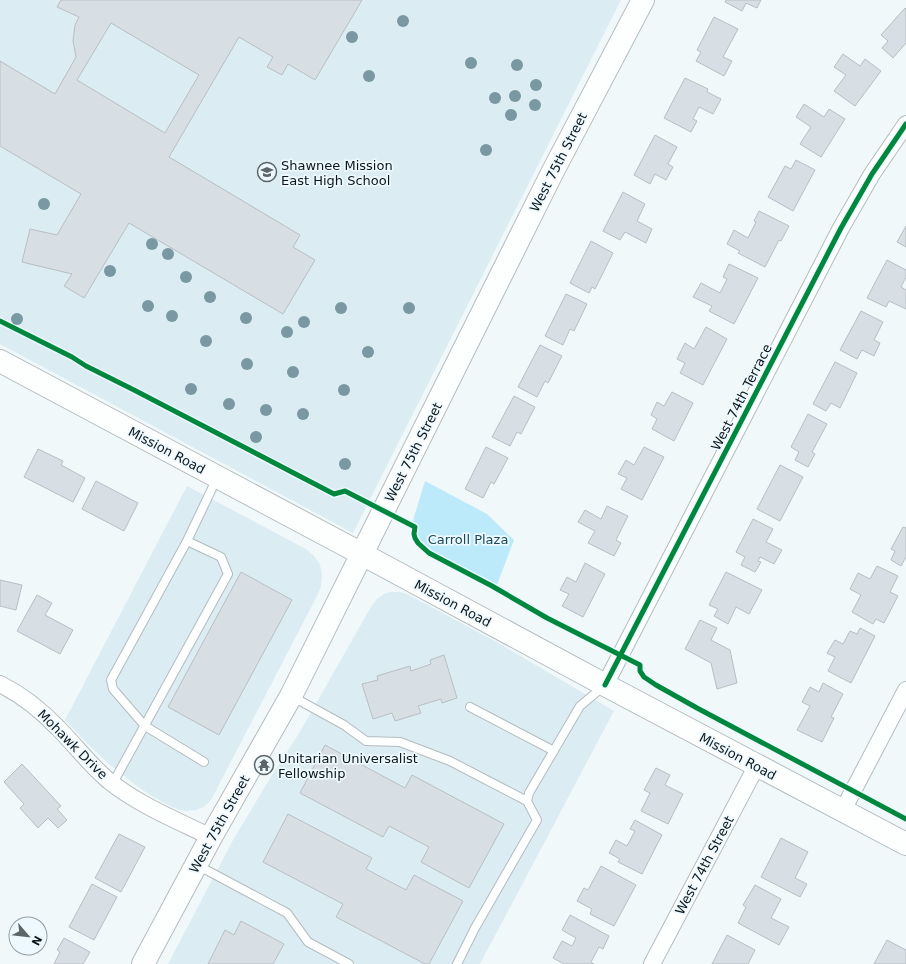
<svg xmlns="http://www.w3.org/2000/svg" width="906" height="964" font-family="'DejaVu Sans',sans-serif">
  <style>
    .built { fill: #dbecf2 }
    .green { fill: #bdeafb }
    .building { fill: #d8dfe4; stroke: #b8bfc4; fill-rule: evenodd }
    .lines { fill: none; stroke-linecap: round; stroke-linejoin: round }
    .service-casing { stroke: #b3bcbf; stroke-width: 10 }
    .minor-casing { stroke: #b3bcbf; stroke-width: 18 }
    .secondary-casing { stroke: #b3bcbf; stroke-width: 24 }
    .service { stroke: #fdfefe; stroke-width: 8 }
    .minor { stroke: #fdfefe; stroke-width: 16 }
    .secondary { stroke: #fdfefe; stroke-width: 22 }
    .cycleway-casing { stroke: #edf9fe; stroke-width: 8 }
    .cycleway { stroke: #00873e; stroke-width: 5 }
    .tree { fill: #7a98a2 }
    .labels { text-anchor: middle; stroke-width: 3.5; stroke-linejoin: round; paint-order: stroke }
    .street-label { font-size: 13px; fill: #0c171b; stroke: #edf9fe }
    .poi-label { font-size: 13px; fill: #0c171b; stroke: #edf9fe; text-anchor: start }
    .park-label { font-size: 13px; fill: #19495a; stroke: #edf9fe }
  </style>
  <rect width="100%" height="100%" fill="#f1f8fa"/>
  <path class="built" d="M 0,0 L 621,0 L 353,533 L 0,344 Z
    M 187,486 L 306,549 L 315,557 L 320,565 L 322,574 L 321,587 L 317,596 L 211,800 L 204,807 L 196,810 L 187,811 L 179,810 L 170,806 L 150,795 L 133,783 L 110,765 L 91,747 L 65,720 Z
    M 391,592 L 399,592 L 407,594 L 493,640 L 614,711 L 480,964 L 168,964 L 233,840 L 269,780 L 301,730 L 372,605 L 377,599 L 384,594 Z"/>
  <path class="green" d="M 425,481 L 487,514 L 514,540 L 495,590 L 420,549 L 411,532 L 414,517 Z"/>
  <path class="building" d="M 61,0 L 362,0 L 315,80 L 288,64 L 282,75 L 267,67 L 273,57 L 239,37 L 169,157 L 300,235 L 293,247 L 315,260 L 283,314 L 129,223 L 84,298 L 64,286 L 72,274 L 22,262 L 30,229 L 57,235 L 81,194 L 0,146 L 0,61 L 55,94 L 76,57 L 73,41 L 75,25 L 79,17 L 57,7 ZM 111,23 L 199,75 L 165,133 L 77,80 Z
    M 726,0 L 761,0 L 757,8 L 746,3 L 742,11 L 725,2 Z
    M 905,8 L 906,9 L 906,43 L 893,58 L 882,48 L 888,41 L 881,35 Z
    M 714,17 L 738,29 L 723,57 L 732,61 L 724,76 L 696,61 L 701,52 L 697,50 Z
    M 843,54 L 860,66 L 865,59 L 881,71 L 855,106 L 834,91 L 846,75 L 834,67 Z
    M 685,78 L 708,89 L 707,92 L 721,99 L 713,114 L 699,107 L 693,119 L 697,121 L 691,132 L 664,118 Z
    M 804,104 L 824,117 L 829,109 L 845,119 L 821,157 L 800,144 L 811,127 L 796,117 Z
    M 655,135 L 677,147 L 668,164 L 673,167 L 666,180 L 655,174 L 650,184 L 634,175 Z
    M 796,160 L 815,170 L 793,211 L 768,197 L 785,166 L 791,169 Z
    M 623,192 L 645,204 L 637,221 L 652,229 L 646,243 L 625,232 L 620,240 L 603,231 Z
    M 759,211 L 789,226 L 781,241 L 779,240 L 765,267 L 738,253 L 740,251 L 727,244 L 734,230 L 748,238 L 756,222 L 754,221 Z
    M 906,226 L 906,247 L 897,242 Z
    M 591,241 L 613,253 L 595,289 L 592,287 L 589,293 L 570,283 Z
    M 887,260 L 906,270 L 906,277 L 901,287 L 906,290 L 906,309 L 889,301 L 886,307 L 867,298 Z
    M 729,264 L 758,278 L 734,324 L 709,311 L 712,306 L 693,297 L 701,283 L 720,293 L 727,279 L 723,277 Z
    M 566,294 L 587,304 L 574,331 L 570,329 L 563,345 L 545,336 Z
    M 861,311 L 883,322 L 874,340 L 880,343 L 874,356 L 862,350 L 857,359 L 840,350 Z
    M 706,327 L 727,339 L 703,385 L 680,373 L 685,363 L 677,359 L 685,343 L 694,349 Z
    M 540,345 L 562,356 L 548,383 L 545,381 L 537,397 L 518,387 Z
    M 835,362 L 857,373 L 840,408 L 831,403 L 826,411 L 813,404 Z
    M 672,392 L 693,403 L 674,441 L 652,429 L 657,419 L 651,415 L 657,402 L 664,406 Z
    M 514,396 L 535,407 L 521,434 L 517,432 L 510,446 L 492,437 Z
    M 808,414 L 827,424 L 812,452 L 815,454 L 808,467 L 795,460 L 799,452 L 791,447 Z
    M 486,447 L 508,458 L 494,484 L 491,482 L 483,498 L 465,489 Z
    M 644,447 L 664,457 L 642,500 L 621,489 L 627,478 L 618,474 L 626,460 L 634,465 Z
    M 38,449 L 63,461 L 61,465 L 85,478 L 73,502 L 24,477 Z
    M 780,465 L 803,477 L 780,521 L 757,509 Z
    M 96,481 L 138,503 L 124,531 L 82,509 Z
    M 607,506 L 628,516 L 616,540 L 621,543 L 614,556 L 588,543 L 595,531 L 578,522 L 585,510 L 601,519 Z
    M 753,519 L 773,529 L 766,542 L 782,550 L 774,564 L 760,557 L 758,561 L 761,562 L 755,572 L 741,565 L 745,557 L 736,552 Z
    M 903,527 L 906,528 L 906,557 L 901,566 L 891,560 L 895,551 L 891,549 Z
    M 585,563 L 605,574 L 583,617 L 562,606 L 569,594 L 560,590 L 567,577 L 576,582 Z
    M 877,566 L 898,576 L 890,592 L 898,596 L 884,623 L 876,619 L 873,624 L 852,612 L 861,595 L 850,589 L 858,573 L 870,579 Z
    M 241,572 L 292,600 L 219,735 L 168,707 Z
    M 726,572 L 762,590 L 749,614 L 736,607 L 728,624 L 714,616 L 718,609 L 709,605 Z
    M 0,580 L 22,585 L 16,610 L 0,606 Z
    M 37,595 L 52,603 L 45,615 L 73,630 L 60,654 L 17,631 Z
    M 700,620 L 717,628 L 711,640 L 730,650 L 737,683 L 717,689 L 711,663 L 685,649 Z
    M 860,628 L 875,636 L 851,683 L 828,671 L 835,657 L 827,653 L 835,640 L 843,644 L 850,631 L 857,634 Z
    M 444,655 L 457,698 L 442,703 L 441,699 L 418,706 L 421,713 L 395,721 L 392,713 L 373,719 L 362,684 L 378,680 L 377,676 L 410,666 L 411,671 L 431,664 L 430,660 Z
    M 823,683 L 843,694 L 831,717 L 834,718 L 822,742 L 797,730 L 810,706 L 802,702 L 810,687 L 819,692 Z
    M 325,745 L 405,788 L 412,775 L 504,824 L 469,888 L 421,862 L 429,847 L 389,826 L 383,837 L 300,793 Z
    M 22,764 L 61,806 L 57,809 L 67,820 L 58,828 L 48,818 L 38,828 L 20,808 L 24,804 L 4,782 Z
    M 656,768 L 670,775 L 665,785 L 683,794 L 668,824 L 641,811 L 650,793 L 644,790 Z
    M 288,814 L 372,858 L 366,869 L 406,890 L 414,875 L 463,901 L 429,964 L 425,964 L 336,917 L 343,904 L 263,862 Z
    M 635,820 L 662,835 L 642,874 L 618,862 L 620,859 L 609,853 L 616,840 L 627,846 L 635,831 L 630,829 Z
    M 119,834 L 145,847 L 121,892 L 95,878 Z
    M 781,838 L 808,852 L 795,878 L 807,884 L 800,897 L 761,877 Z
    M 601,866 L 636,885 L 614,926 L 590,914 L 592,909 L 577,901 L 584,888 L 588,890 Z
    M 92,884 L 117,897 L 94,940 L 69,927 Z
    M 755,885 L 781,899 L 771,918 L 789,927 L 779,945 L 738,923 L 746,907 L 743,905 Z
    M 570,915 L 609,936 L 603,949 L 599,947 L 591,962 L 594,964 L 564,964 L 553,958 L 562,941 L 572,946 L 576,938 L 562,930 Z
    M 241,921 L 284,944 L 273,964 L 208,964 L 225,930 L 234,935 Z
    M 727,935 L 755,950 L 748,964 L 712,964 Z
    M 64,938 L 90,952 L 83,964 L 54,964 L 60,952 L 57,950 Z
    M 887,940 L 906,950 L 906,964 L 874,964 Z"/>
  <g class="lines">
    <g class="service-casing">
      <path id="service" d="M 187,541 L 111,680 L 113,689 L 145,726 L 204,762
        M 293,697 L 344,725 L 366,741 L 400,742 L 450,761 L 527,801 L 529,793 L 580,706 L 604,686
        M 470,707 L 554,751
        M 113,783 L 228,574 L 221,557 L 187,541 L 217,478
        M 197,865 L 287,913 L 308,942 L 349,964
        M 457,964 L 475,928 L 537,820 L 527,801"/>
    </g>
    <g class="minor-casing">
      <path id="minor" d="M 0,684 C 22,695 41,710 58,728 C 76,746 90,765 109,781 C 139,805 176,820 211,837
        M 605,685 L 841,228 L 872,174 L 906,124
        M 843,810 L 906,690
        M 652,964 L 757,765"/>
    </g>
    <g class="secondary-casing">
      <path id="secondary" d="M 0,361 L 362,554 L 605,685 L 906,844
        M 143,964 L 211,837 L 291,696 L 552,173 L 643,0"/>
    </g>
    <use href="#service" class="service"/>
    <use href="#minor" class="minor"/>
    <use href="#secondary" class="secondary"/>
    <g class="cycleway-casing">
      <path id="cycleway" d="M 0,321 L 72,357 L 86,366 L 134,390 L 334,494 L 345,491 L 415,527 L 414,534 L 415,538 L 418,543 L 429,553 L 492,586 L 547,618 L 640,665 L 640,671 L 644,677 L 656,685 L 697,708 L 906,819
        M 605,685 L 841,228 L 872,174 L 906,124"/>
    </g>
    <use href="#cycleway" class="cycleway"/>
  </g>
  <g class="tree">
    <circle cx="403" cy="21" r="6"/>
    <circle cx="352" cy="37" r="6"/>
    <circle cx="471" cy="63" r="6"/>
    <circle cx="517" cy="65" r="6"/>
    <circle cx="369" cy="76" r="6"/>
    <circle cx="536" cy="85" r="6"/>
    <circle cx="515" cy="96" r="6"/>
    <circle cx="495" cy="98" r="6"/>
    <circle cx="535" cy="105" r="6"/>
    <circle cx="511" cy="115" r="6"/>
    <circle cx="486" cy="150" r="6"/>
    <circle cx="44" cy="204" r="6"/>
    <circle cx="152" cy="244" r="6"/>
    <circle cx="168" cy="254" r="6"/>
    <circle cx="110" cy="271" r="6"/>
    <circle cx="186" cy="277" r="6"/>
    <circle cx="210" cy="297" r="6"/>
    <circle cx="148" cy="306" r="6"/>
    <circle cx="341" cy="308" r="6"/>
    <circle cx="409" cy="308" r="6"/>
    <circle cx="172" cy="316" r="6"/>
    <circle cx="246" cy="318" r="6"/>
    <circle cx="17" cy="319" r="6"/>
    <circle cx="304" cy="322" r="6"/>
    <circle cx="287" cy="332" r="6"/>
    <circle cx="206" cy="341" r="6"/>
    <circle cx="368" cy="352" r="6"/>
    <circle cx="247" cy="364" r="6"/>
    <circle cx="293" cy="372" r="6"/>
    <circle cx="191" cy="389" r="6"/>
    <circle cx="344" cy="390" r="6"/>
    <circle cx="229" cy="404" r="6"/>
    <circle cx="266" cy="410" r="6"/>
    <circle cx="303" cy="414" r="6"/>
    <circle cx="256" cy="437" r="6"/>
    <circle cx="345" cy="464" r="6"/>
  </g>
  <defs>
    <g id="school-ring" transform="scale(1)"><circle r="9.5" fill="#edf9fe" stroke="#5c6669" stroke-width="1.5"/><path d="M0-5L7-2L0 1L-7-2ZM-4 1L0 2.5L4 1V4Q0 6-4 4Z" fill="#5c6669"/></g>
    <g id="temple-ring" transform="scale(1)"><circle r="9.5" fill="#edf9fe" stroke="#5c6669" stroke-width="1.5"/><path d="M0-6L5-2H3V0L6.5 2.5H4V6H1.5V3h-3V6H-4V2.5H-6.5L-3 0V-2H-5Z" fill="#5c6669"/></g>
  </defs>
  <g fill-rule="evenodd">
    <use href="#school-ring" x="267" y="172"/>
    <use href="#temple-ring" x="264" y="765"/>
  </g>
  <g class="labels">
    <g class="street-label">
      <text transform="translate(558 162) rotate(-63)" y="5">West 75th Street</text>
      <text transform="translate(741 397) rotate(-63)" y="5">West 74th Terrace</text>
      <text transform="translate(167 450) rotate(28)" y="5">Mission Road</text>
      <text transform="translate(413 452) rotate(-63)" y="5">West 75th Street</text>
      <text transform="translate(453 603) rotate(28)" y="5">Mission Road</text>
      <text transform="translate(73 744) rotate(45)" y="5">Mohawk Drive</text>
      <text transform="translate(738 756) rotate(28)" y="5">Mission Road</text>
      <text transform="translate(219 824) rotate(-61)" y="5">West 75th Street</text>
      <text transform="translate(704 865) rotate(-62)" y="5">West 74th Street</text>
    </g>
    <g class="poi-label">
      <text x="281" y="170">Shawnee Mission<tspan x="281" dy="15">East High School</tspan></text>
      <text x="278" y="763">Unitarian Universalist<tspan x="278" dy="15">Fellowship</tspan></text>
    </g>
    <g class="park-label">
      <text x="468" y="544">Carroll Plaza</text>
    </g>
  </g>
  <g transform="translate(28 936) rotate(118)"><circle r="19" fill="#edf9fe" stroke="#939fa3"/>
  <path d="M0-3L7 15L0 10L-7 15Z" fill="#5c6669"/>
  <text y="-6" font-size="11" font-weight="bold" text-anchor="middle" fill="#0c171b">N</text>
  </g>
</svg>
